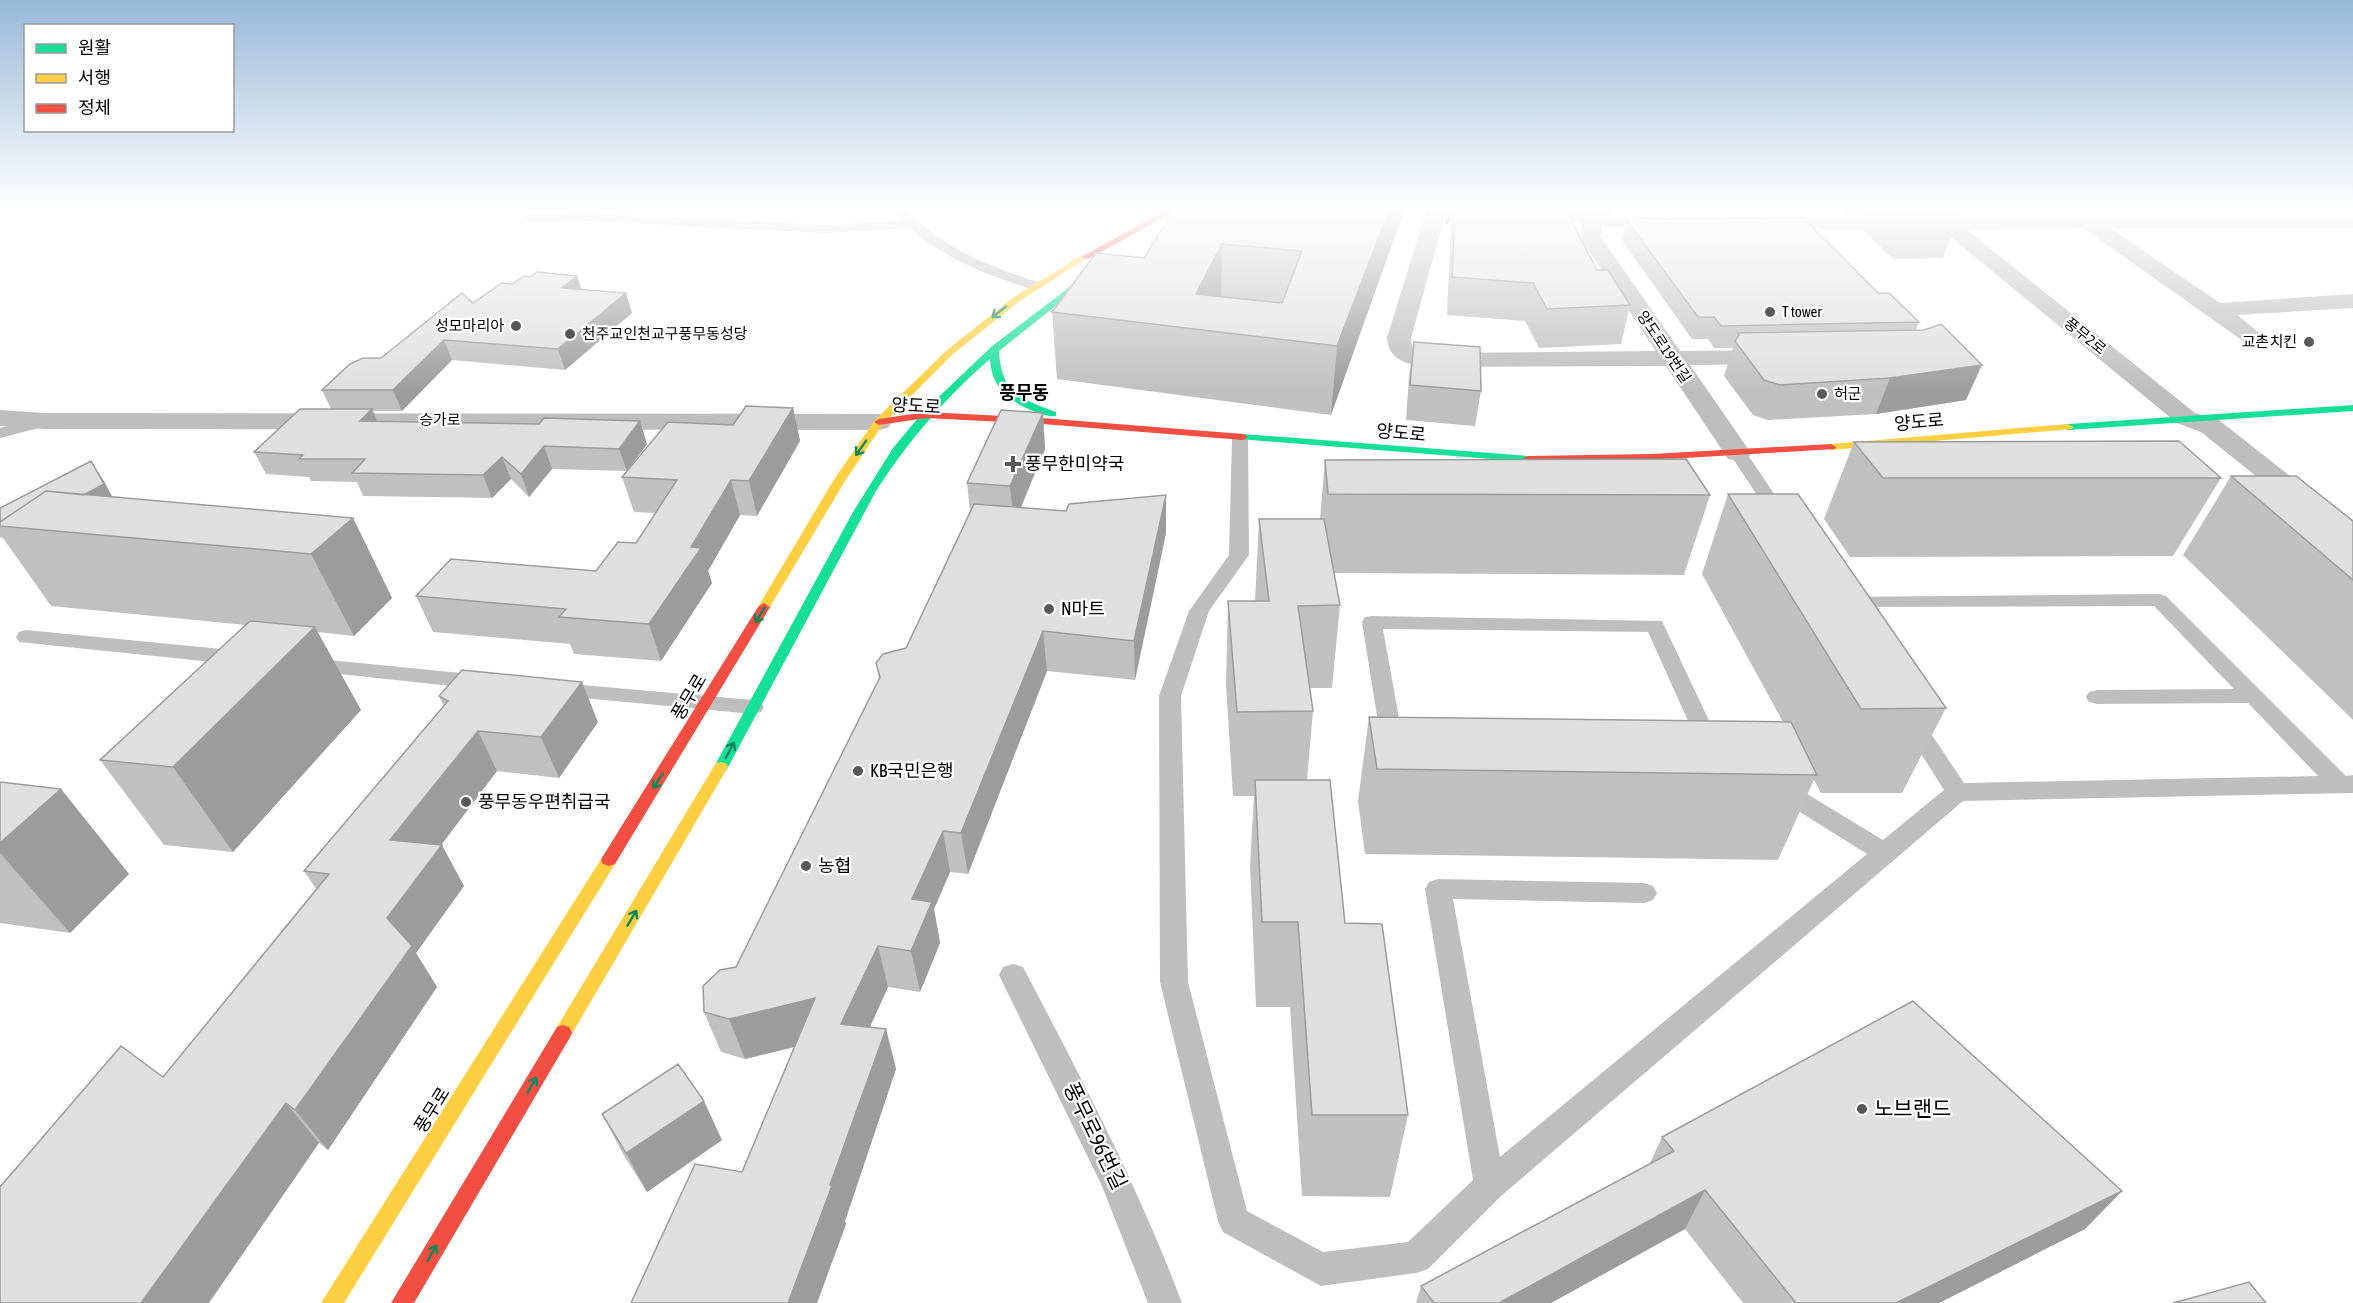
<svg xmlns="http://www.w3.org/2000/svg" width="2353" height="1303" font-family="'Asap Condensed','Noto Sans KR',sans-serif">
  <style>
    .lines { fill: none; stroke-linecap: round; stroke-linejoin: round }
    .lane { fill: #bebebe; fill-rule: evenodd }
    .street { fill: #bebebe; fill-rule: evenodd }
    .fast { fill: #16e098; fill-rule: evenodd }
    .slow { fill: #ffcf43; fill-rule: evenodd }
    .jam { fill: #f24e42; fill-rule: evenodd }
    .wall { fill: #c0c0c0 }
    .shaded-wall { fill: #9c9c9c }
    .building { fill: #dfdfdf; stroke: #9c9c9c; stroke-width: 1.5; fill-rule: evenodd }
    .oneway { stroke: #0d865b }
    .poi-dot { fill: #595959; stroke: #fff; stroke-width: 2 }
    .labels { text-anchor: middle; stroke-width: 4.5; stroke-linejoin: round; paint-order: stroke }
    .far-poi-label { font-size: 15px; fill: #000; stroke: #fff; text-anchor: start }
    .far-street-label { font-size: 15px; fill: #000; stroke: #fff }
    .far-quarter-label { font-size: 18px; font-weight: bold; fill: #000; stroke: #fff }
    .street-label { font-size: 18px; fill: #000; stroke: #fff }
    .poi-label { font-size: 18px; fill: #000; stroke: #fff; text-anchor: start }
    .near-poi-label { font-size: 21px; fill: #000; stroke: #fff; text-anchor: start }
    .near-street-label { font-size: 21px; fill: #000; stroke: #fff }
  </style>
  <rect width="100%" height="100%" fill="#fff"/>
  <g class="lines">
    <path class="lane" d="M 893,208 L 906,208 C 942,249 991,267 1041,283 L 1043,286 L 1036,290 L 1031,289 C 987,275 945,259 910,228 L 825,233 L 590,221 L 530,222 L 524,218 L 530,214 L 590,213 L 825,225 L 903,221 Z
      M 44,416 L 50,417 L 52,421 L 50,425 L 0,438 L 0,428 Z
      M 1240,433 L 1248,438 L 1249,555 L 1209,611 L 1181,696 L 1188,982 L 1247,1211 L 1323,1252 L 1408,1242 L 1473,1180 L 1425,889 L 1429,882 L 1438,879 L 1644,883 L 1653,886 L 1657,893 L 1653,900 L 1644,903 L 1453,899 L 1500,1157 L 1867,854 L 1773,795 L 1769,789 L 1773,783 L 1781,780 L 1789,783 L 1883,840 L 1944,790 L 1901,722 L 1904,717 L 1912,714 L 1920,717 L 1964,783 L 2318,776 L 2248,703 L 2097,704 L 2089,702 L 2086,697 L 2089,692 L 2097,690 L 2234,689 L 2154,606 L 1845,607 L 1838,605 L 1835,601 L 1838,597 L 2159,594 L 2166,596 L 2346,776 L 2353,775 L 2353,793 L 1963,801 L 1501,1196 L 1428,1269 L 1416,1273 L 1321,1286 L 1223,1232 L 1218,1221 L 1160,982 L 1159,696 L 1189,611 L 1229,555 L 1232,438 Z
      M 1738,448 L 1744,449 L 1789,516 L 1786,520 L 1774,520 L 1771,516 L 1729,453 L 1732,449 Z
      M 1372,616 L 1662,621 L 1721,746 L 1718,752 L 1710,754 L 1702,752 L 1648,632 L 1383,629 L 1402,735 L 1407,741 L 1404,747 L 1396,749 L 1384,747 L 1381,741 L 1362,622 L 1365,617 Z
      M 26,630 L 242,651 L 249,653 L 253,658 L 249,663 L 242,665 L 19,642 L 16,637 L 19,632 Z
      M 309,658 L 481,675 L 489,677 L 492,682 L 489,687 L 481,689 L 301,670 L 298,665 L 301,660 Z
      M 559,683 L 753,700 L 761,702 L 764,707 L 761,712 L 753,714 L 551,695 L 548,690 L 551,685 Z
      M 1013,964 L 1023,967 C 1081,1077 1138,1186 1182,1303 L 1148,1303 L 1102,1186 L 999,975 L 1003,967 Z"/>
    <path class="street" d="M 1427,208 L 1447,208 L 1411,338 L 1412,347 L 1415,349 L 1437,353 L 1656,351 L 1583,242 L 1581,232 L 1582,224 L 1529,212 L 1527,208 L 1566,208 L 1589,213 L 1592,208 L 1612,208 L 1608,215 L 1678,219 L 1681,223 L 1678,227 L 1671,229 L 1602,226 L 1601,237 L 1680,351 L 1774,350 L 1782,352 L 1786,357 L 1782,362 L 1774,364 L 1690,365 L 1751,453 L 1748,459 L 1738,461 L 1728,459 L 1666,366 L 1437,367 C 1414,366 1389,364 1387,338 Z
      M 1939,211 L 1951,217 L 2353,216 L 2353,228 L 2110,228 L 2220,303 L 2353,294 L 2353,308 L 2237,315 L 2266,338 L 2262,343 L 2254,345 L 2246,343 L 2083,228 L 1966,229 L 2195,413 L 2219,420 L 2353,526 L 2353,549 L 2343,546 L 2201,432 L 2177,423 L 1941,229 L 1764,229 L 1757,227 L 1754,223 L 1757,219 L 1764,217 L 1929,217 L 1932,213 Z
      M 0,410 L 44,413 L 879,414 L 888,416 L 892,422 L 888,428 L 879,430 L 44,429 L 0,426 Z"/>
    <path class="fast" d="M 1076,282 L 1083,284 L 999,351 C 1001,392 1020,399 1056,412 L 1056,416 C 1048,417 1040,414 1033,411 C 1009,401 991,386 990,359 C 945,398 908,441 876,491 L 726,771 L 716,771 L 714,767 L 853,512 L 893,448 L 923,412 L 991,347 Z
      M 2353,405 L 2353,411 L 2068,430 L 2063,427 L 2068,424 Z
      M 1243,434 L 1528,456 L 1534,459 L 1528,462 L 1239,439 L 1239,435 Z"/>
    <path class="slow" d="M 1082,255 L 1089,257 L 1021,300 L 953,354 L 883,424 L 845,481 L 770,607 L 769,610 L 759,610 L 758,607 L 833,481 L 875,420 L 947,350 L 1015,296 Z
      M 2068,424 L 2073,427 L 2072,429 L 1831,450 L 1826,447 L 1831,444 Z
      M 721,762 L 726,763 L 728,767 L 569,1039 L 563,1041 L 557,1039 L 554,1033 L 557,1027 L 716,763 Z
      M 609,854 L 615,856 L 617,860 L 615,864 L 344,1303 L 321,1303 L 603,856 Z"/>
    <path class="jam" d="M 1170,208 L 1181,208 L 1088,259 L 1081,257 Z
      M 926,412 L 1042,418 L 1243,434 L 1248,437 L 1243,440 L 1042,424 L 926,418 L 879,425 L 874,422 L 879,419 Z
      M 1831,444 L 1836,447 L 1835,449 L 1652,460 L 1528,462 L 1522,459 L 1528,456 L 1652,454 Z
      M 764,603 L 770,607 L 615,864 L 609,866 L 603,864 L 601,860 L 603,856 L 758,607 Z
      M 563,1025 L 569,1027 L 572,1033 L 569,1039 L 414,1303 L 391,1303 L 557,1027 Z"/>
  </g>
  <path class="wall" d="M 1405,208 L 1331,415 L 1057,379 L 1052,312 L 1144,258 Z
    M 1447,208 L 1565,208 L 1597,270 L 1630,305 L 1621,344 L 1539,348 L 1525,321 L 1447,315 L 1451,222 L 1445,225 Z
    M 1840,208 L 1963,208 L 1943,258 L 1893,259 L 1864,231 L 1870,215 L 1847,215 Z
    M 1626,219 L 1878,293 L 1919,322 L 1916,330 L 1966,400 L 1876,414 L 1768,420 L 1753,415 L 1724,376 L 1733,348 L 1714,348 L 1708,339 L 1692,339 L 1621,239 Z
    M 582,290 L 626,293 L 632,313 L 565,370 L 452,360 L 402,411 L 372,411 L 377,421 L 647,444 L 627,471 L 552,469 L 529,497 L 511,479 L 492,498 L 363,496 L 357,482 L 311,481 L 309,477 L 266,474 L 254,452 L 331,409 L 322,390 L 381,358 L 473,303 Z
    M 1414,342 L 1481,391 L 1475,426 L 1406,420 L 1409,376 Z
    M 793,408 L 800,441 L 757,516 L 740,515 L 708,571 L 712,583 L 661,661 L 574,654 L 570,644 L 433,632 L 416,596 L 596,571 L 636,543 L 655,513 L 634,512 L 622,477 L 733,425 Z
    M 1043,413 L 1045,449 L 1021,508 L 1066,511 L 1166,495 L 1166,533 L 1135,680 L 1047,671 L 968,874 L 950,872 L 934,909 L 940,943 L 920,992 L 888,987 L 870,1027 L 886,1029 L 896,1069 L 845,1221 L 846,1224 L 817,1303 L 631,1303 L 742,1172 L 795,1047 L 745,1059 L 721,1052 L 704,1012 L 736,967 L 879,679 L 876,663 L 906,648 L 970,512 L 967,483 Z
    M 1854,442 L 2221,478 L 2173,556 L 1850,557 L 1824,519 Z
    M 1325,460 L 1710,495 L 1684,575 L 1334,573 L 1340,605 L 1332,688 L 1310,688 L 1313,711 L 1307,780 L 1345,923 L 1408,1115 L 1390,1197 L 1302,1196 L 1290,1007 L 1256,1007 L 1250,865 L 1254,796 L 1233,796 L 1226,684 L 1228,601 L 1255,601 L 1259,519 L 1320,519 Z
    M 91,461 L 112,497 L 353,518 L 392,598 L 354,636 L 317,632 L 361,710 L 233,852 L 164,845 L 100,760 L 246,625 L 51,606 L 3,538 L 0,537 L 0,508 Z
    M 2231,476 L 2353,521 L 2353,720 L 2183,555 Z
    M 1728,494 L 1946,708 L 1902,793 L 1821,793 L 1814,780 L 1778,860 L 1365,854 L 1358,801 L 1369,717 L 1783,722 L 1702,574 Z
    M 439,696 L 598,722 L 559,778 L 497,771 L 441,845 L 464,886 L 416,953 L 437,987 L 328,1150 L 319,1143 L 163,1077 L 316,889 L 304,871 L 444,706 Z
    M 0,782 L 61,789 L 129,874 L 70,933 L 0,923 Z
    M 602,1114 L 722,1140 L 647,1192 L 623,1154 Z
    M 1662,1137 L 2122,1191 L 2085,1229 L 1939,1303 L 1743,1303 L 1685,1229 L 1551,1303 L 1416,1303 L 1421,1286 L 1649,1165 Z"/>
  <path class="shaded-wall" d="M 1390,208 L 1405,208 L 1331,415 L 1337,346 Z
    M 1447,208 L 1453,208 L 1451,222 L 1445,225 Z
    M 1222,244 L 1221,308 L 1196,294 Z
    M 577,276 L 584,296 L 562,288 Z
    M 626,293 L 632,313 L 565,370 L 558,349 Z
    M 444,340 L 452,360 L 402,411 L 393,390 Z
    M 1982,365 L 1966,400 L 1876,414 L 1890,378 Z
    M 793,408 L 800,441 L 757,516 L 749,481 Z
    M 372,409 L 382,432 L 360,421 Z
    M 1043,413 L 1045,449 L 1014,523 L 1010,486 Z
    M 640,421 L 647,444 L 627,471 L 619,449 Z
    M 544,446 L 552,469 L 529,497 L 521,474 Z
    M 502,457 L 511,479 L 492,498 L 483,475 Z
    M 91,461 L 104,481 L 116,504 L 64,532 Z
    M 731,480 L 740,515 L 708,571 L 712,583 L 661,661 L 649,624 L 691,547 Z
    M 1166,495 L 1166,533 L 1135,680 L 1134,641 Z
    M 353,518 L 392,598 L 354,636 L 311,554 Z
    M 315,627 L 361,710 L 233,852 L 173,767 Z
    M 1043,631 L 1047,671 L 968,874 L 961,833 Z
    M 582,682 L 598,722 L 559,778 L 541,737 Z
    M 478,731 L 497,771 L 414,881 L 390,840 Z
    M 61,789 L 129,874 L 70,933 L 0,853 L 0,843 Z
    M 943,831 L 950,872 L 934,909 L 940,943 L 920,992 L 911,951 L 912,899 Z
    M 442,845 L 464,886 L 416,953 L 437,987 L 328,1150 L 295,1110 L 387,918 Z
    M 878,946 L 888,987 L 853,1064 L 841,1024 Z
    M 815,998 L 827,1039 L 745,1059 L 729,1019 Z
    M 886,1029 L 896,1069 L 845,1221 L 846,1224 L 817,1303 L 788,1303 Z
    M 704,1101 L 722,1140 L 647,1192 L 626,1153 Z
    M 286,1103 L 319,1143 L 209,1303 L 141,1303 Z
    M 1705,1190 L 1685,1229 L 1551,1303 L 1499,1303 Z
    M 2122,1191 L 2085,1229 L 1939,1303 L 1896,1303 Z"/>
  <path class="building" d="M 1175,208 L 1390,208 L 1337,346 L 1052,312 L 1096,253 L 1144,258 ZM 1222,244 L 1302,251 L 1282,303 L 1196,294 Z
    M 1455,208 L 1565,208 L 1597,270 L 1608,270 L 1630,305 L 1547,309 L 1533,283 L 1452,277 Z
    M 1803,218 L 1878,293 L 1889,293 L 1919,322 L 1721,326 L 1714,317 L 1698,317 L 1626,219 Z
    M 537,272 L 577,276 L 562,288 L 626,293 L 558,349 L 444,340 L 393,390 L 322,390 L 350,364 L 363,358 L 381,358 L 462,293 L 473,303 L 502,283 L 512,284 L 524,276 L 530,277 Z
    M 1941,324 L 1982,365 L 1890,378 L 1780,385 L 1764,380 L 1735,341 L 1739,335 L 1737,333 L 1924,330 Z
    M 1414,342 L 1480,347 L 1481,391 L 1410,385 Z
    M 746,406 L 793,408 L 749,481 L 731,480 L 691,547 L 701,548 L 649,624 L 559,617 L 566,609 L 416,596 L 451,559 L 596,571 L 618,542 L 636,543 L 677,480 L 622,477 L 668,422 L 733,425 Z
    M 300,409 L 372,409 L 360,421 L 539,424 L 544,418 L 640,421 L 619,449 L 544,446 L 521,474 L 502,457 L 483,475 L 352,473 L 365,459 L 299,459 L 303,455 L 254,452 Z
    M 1001,410 L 1043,413 L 1010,486 L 967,483 Z
    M 2179,441 L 2221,478 L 1883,478 L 1854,442 Z
    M 1686,459 L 1710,495 L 1328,494 L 1325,460 Z
    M 91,461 L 104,484 L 84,495 L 46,491 L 0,522 L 0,508 Z
    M 2231,476 L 2296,476 L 2353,521 L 2353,580 Z
    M 46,491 L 353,518 L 311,554 L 0,526 L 0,522 Z
    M 1728,494 L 1798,494 L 1946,708 L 1861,709 Z
    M 1166,495 L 1134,641 L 1043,631 L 961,833 L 943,831 L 912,899 L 932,902 L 911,951 L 878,946 L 841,1024 L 886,1029 L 830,1185 L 832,1186 L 788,1303 L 631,1303 L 695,1164 L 742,1172 L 815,998 L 729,1019 L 704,1012 L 703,986 L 720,970 L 736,967 L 880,677 L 876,663 L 883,654 L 906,648 L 974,504 L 1066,511 L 1069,504 Z
    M 1259,519 L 1324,519 L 1340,605 L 1298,606 L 1313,711 L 1237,712 L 1228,601 L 1269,601 Z
    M 250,621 L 315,627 L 173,767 L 100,760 Z
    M 462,670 L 582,682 L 541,737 L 478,731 L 390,840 L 442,845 L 387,918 L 412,946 L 295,1110 L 286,1103 L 141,1303 L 0,1303 L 0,1187 L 121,1046 L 163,1077 L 329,874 L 304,871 L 448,701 L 439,696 Z
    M 1369,717 L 1791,722 L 1817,775 L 1377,769 Z
    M 1255,780 L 1330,780 L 1345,923 L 1382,924 L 1408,1115 L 1312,1115 L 1298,922 L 1262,922 Z
    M 0,782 L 61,789 L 0,843 Z
    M 1913,1001 L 2122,1191 L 1896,1303 L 1796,1303 L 1705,1190 L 1499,1303 L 1434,1303 L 1421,1286 L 1674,1151 L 1662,1137 Z
    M 678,1064 L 704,1101 L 626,1153 L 602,1114 Z
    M 2249,1282 L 2266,1303 L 2173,1303 Z"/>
  <defs><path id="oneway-shaft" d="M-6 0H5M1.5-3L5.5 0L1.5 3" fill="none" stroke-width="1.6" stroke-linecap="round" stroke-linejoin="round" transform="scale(1.5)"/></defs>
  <g class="oneway">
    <use href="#oneway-shaft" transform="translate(999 312) rotate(143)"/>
    <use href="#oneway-shaft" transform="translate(861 448) rotate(125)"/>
    <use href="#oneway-shaft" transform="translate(760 615) rotate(121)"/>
    <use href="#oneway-shaft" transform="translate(730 750) rotate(-62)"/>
    <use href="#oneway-shaft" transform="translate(658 781) rotate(122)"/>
    <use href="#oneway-shaft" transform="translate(632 918) rotate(-59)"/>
    <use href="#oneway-shaft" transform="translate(532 1085) rotate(-59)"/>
    <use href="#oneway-shaft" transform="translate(432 1253) rotate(-60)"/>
  </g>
  <linearGradient id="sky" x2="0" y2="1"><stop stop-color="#97b8d8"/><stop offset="0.53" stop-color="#fff"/><stop offset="1" stop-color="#fff" stop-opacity="0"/></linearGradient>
  <rect width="2353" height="391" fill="url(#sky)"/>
  <g class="poi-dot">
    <circle cx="1770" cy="312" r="6"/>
    <circle cx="516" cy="326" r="6"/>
    <circle cx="570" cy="334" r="6"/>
    <circle cx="2309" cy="342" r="6"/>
    <circle cx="1822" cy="394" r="6"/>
    <path d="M1010 455h6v6h6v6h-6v6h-6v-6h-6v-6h6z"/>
    <circle cx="1049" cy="609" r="6"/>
    <circle cx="858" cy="771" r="6"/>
    <circle cx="466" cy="802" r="6"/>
    <circle cx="806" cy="866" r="6"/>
    <circle cx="1862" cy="1109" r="6"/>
  </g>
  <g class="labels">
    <g class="far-poi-label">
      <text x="1782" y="317">T tower</text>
      <text x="504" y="331" text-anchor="end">성모마리아</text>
      <text x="582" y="339">천주교인천교구풍무동성당</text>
      <text x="2297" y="347" text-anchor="end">교촌치킨</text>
      <text x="1834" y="399">허군</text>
    </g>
    <g class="far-street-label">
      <text transform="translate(2085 336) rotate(39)" y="5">풍무2로</text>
      <text transform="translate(1664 347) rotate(56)" y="5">양도로19번길</text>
      <text x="440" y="425">승가로</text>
    </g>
    <g class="far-quarter-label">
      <text x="1024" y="399">풍무동</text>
    </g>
    <g class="street-label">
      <text transform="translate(916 406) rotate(3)" y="6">양도로</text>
      <text transform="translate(1919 422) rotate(-5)" y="6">양도로</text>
      <text transform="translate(1401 433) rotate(5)" y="6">양도로</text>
      <text transform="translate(689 697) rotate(-59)" y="6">풍무로</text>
      <text transform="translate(432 1110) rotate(-58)" y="6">풍무로</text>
    </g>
    <g class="poi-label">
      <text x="1025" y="470">풍무한미약국</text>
      <text x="1061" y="615">N마트</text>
      <text x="870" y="777">KB국민은행</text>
      <text x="478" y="808">풍무동우편취급국</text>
      <text x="818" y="872">농협</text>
    </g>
    <g class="near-poi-label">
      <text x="1874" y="1116">노브랜드</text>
    </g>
    <g class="near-street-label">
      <text transform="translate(1095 1136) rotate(64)" y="7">풍무로96번길</text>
    </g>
  </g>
  <rect x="24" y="24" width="210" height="108" fill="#ffffff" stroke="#999999" stroke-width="1.5"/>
  <rect x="36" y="44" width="30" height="9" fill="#16e098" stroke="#999999" stroke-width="1.5"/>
  <text x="78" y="54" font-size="18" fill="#000000">원활</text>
  <rect x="36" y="74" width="30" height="9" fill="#ffcf43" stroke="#999999" stroke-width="1.5"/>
  <text x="78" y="84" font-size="18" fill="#000000">서행</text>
  <rect x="36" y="104" width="30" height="9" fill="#f24e42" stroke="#999999" stroke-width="1.5"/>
  <text x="78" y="114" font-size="18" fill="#000000">정체</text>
</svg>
